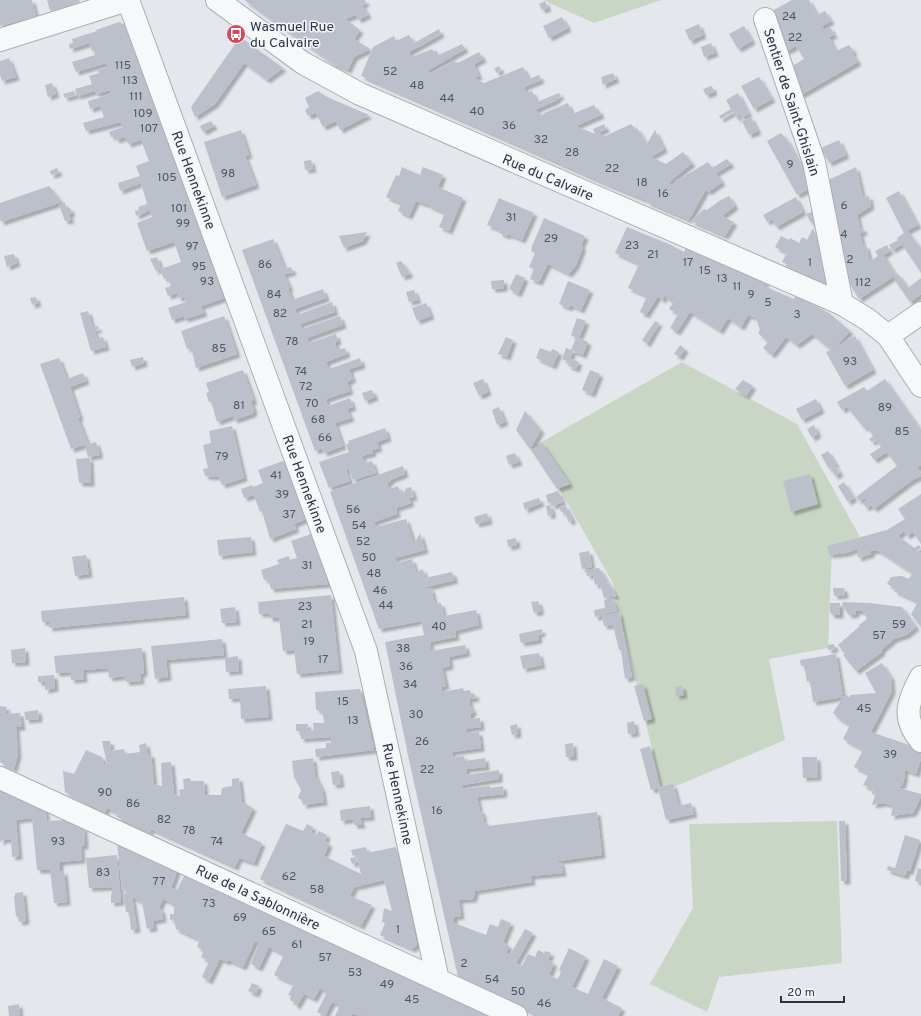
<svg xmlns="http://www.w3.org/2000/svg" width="921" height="1016" font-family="Overpass,sans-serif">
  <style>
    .grass { fill: #c9d6c5 }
    .building { fill: #bbc0ca; filter: url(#shadow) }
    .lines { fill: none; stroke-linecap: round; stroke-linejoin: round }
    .minor-casing { stroke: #a9aeb7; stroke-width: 24 }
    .minor { stroke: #f7f8fa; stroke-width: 22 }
    .labels { text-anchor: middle; stroke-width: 3; stroke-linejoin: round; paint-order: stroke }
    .number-label { font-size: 12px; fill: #4f5766 }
    .poi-label { font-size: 14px; fill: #2b3445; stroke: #f4f6f9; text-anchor: start }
    .street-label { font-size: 14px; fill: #2b3445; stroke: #f4f6f9 }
  </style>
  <defs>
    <filter id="shadow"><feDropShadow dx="3.5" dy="3.5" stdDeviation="1" flood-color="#0004"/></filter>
  </defs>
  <rect width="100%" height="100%" fill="#e4e7ec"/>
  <path class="grass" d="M 543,0 L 661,0 L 594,23 Z
    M 682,362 L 797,424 L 860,537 L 832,546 L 828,648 L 769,659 L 785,740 L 662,792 L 613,583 L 560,490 L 531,448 Z
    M 837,821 L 842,963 L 719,977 L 707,1012 L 650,984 L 693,908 L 689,824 Z"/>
  <path class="building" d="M 0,0 L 32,0 L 36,16 L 0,26 Z
    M 47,0 L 79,0 L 80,2 L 50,11 Z
    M 244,0 L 365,0 L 366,3 L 362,5 L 368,15 L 358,20 L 356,15 L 345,19 L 360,30 L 354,39 L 370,49 L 354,57 L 348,70 L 333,64 Z
    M 792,0 L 809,0 L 817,15 L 825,11 L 831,21 L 822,26 L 824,30 L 830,27 L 834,35 L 829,37 L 836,51 L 849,45 L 854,52 L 852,52 L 858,62 L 799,96 L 789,68 L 804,59 L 796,46 L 785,52 L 772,11 Z
    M 545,1 L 548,8 L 542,10 L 539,4 Z
    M 562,17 L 568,28 L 549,38 L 543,26 Z
    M 119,22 L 125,25 L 227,297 L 201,306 L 204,313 L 185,319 L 184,316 L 172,320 L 168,308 L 186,302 L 184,297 L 178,298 L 177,293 L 168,296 L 165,288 L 171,286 L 168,278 L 164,279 L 160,269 L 156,271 L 150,259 L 157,257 L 161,269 L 181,262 L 174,242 L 147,251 L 137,223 L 152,217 L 150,210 L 136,216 L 135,211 L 139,210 L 138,207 L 147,204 L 141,183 L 120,191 L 118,183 L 140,176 L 136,166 L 149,161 L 141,140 L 128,144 L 125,137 L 116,140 L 115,136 L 111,137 L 109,132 L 123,127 L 121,122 L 86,131 L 83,123 L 104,117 L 100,106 L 90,109 L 88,101 L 111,94 L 110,90 L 96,94 L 95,91 L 77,96 L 75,89 L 92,84 L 89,76 L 99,73 L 97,70 L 108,67 L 106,63 L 76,72 L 72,62 L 95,55 L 94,51 L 92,51 L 89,43 L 70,49 L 69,44 L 73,43 L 72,39 L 97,31 L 96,30 Z
    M 699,24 L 703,35 L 690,41 L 685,30 Z
    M 744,26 L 752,41 L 738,49 L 729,34 Z
    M 439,29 L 441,34 L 409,52 L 412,57 L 432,49 L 434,52 L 436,50 L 439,55 L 462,44 L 465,49 L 427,71 L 431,73 L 454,61 L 458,63 L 479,52 L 483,59 L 474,64 L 479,76 L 474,78 L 484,83 L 523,67 L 529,79 L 539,75 L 541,80 L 524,87 L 526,93 L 532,91 L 537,102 L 559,93 L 561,96 L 557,98 L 557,100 L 537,109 L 536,111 L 542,115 L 544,113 L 568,103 L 572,114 L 594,105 L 597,110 L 599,110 L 601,115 L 576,126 L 595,134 L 593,129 L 604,124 L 606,129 L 599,132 L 603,137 L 631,124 L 635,129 L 637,128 L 647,144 L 655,130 L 664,149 L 651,157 L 666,164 L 683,152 L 692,163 L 668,183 L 673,185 L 677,179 L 678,180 L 708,162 L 712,168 L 727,159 L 731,164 L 716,173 L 722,182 L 708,192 L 706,189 L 689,220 L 647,202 L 648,201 L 611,186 L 361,76 L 373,47 L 394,36 L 396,41 L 409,35 L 414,43 Z
    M 240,37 L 283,68 L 267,80 L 244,63 L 215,104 L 195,117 L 191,107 Z
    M 711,43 L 715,53 L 704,57 L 701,47 Z
    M 9,58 L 16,77 L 2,81 L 0,75 L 0,61 Z
    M 499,66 L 501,70 L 497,73 L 494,69 Z
    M 613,73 L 616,79 L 603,85 L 601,77 Z
    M 759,77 L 772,99 L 754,109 L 741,86 Z
    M 52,83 L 56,94 L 48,97 L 45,85 Z
    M 712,86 L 714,92 L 706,95 L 703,89 Z
    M 74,91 L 76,95 L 65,98 L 63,94 Z
    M 318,91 L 327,97 L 369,115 L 340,130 L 336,121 L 323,127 L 316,113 L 308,116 L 305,110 L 309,107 L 305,98 Z
    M 738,93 L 749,114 L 742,118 L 740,114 L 737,116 L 739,119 L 738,120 L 733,112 L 721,119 L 719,116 L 731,109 L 726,100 Z
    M 751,117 L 758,131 L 749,135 L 742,121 Z
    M 211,121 L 214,126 L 203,132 L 200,126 Z
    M 241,130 L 249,155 L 245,156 L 256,185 L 222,197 L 204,142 Z
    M 781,133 L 787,140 L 807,176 L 809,189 L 797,195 L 767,141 Z
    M 839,140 L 846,155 L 829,163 L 821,148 Z
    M 311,160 L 313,169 L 305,170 L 304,161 Z
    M 402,167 L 420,175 L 423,167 L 443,175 L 438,187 L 463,198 L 449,231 L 439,227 L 445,213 L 429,206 L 429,205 L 416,201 L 409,216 L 398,211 L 401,203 L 386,197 L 396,175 L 399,176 Z
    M 856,167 L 863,197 L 869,196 L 871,206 L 857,215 L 860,228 L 863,228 L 864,232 L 860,233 L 863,246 L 866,245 L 870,261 L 878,256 L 875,251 L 887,245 L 890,251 L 883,255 L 896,275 L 859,299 L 846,278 L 826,181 Z
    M 57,168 L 59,173 L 51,175 L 50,171 Z
    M 49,186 L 62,202 L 1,222 L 0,219 L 0,203 Z
    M 899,191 L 918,225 L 907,231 L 921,248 L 921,273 L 902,244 L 892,250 L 889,245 L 898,240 L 897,238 L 904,233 L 886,198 Z
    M 729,196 L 735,206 L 722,216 L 734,222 L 725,236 L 691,221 L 704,209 L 707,210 L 719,201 Z
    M 796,197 L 803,212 L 776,227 L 772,219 L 767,222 L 763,215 Z
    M 499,198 L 534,213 L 522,240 L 508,234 L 507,236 L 499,233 L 500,230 L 487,225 Z
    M 65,203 L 66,208 L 70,208 L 72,213 L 69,214 L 71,220 L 65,221 L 59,205 Z
    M 814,211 L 818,220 L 811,223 L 806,214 Z
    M 544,218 L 585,236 L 581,246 L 583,247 L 576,265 L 569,274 L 548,264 L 539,282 L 530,279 L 534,269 L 529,267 L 535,253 L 531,251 L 532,246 Z
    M 627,227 L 669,244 L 684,252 L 687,246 L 766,282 L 764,286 L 794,299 L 796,295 L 829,313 L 850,331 L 834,348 L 855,336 L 873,370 L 845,386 L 826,352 L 831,350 L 812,334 L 797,345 L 786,337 L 772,355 L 763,348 L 768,342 L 758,333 L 760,330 L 756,318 L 748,315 L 741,327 L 728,318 L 720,331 L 690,312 L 677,332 L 670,328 L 678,314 L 669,309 L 674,301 L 666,298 L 667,296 L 665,296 L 662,300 L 658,296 L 646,315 L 640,312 L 647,296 L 628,288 L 639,264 L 615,253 Z
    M 813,228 L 821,246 L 828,274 L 825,283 L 782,262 L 787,253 L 775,247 L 781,236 L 789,240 L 790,238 L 799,243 L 802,237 L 807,240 Z
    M 367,232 L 363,241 L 344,248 L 339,236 Z
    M 273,239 L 285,269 L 291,267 L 293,272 L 284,274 L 290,288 L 288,288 L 292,300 L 323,289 L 326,298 L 295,309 L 297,315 L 332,302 L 335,312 L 300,324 L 302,329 L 340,316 L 343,325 L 307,338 L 309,343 L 336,334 L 338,341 L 335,342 L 337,350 L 345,348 L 347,354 L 326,362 L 329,369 L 360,358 L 362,365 L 350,369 L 350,372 L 353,379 L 347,382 L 350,391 L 326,399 L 328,406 L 350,398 L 353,407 L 347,409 L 351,418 L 335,423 L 343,446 L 324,453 L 322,448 L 315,451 L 242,250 Z
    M 14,254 L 17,263 L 7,267 L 4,256 Z
    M 401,261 L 410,274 L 402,277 L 396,263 Z
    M 516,274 L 525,278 L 518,294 L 509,289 Z
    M 896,275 L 899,275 L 908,288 L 921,278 L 921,294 L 910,302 L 894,279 Z
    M 504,280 L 504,288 L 492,289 L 491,281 Z
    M 568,281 L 590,290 L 581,310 L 570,305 L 569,308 L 559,304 Z
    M 414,290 L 418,300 L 409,302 L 406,292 Z
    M 36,297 L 38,303 L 32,305 L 30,298 Z
    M 426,303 L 431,316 L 417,321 L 412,308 Z
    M 88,311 L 93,328 L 98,326 L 99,329 L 94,330 L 97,338 L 103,337 L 106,347 L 91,351 L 80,313 Z
    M 224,316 L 237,354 L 196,368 L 191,347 L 187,349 L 181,331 Z
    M 577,318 L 586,321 L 579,338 L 588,342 L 583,355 L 573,351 L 570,358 L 579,362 L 576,369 L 568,366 L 569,362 L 562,359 L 566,348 L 571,350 L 576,338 L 571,335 Z
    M 655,321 L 659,323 L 647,344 L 642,340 Z
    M 506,337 L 513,340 L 507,357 L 498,354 Z
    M 680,345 L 685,349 L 680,357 L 674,354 Z
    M 540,348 L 551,352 L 552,349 L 559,352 L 553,366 L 536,358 Z
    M 143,357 L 144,363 L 132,367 L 130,360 Z
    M 59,358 L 67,379 L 83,373 L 86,381 L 70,387 L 80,417 L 78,418 L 88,444 L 71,449 L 40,364 Z
    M 243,370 L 254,401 L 251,401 L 254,411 L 252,414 L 234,420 L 233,416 L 217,422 L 211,401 L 209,402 L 206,393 L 209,392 L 206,383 Z
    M 590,370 L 600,374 L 592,394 L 582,390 Z
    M 483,379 L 488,392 L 479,396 L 473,383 Z
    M 885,379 L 921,430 L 921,465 L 917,468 L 921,473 L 921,476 L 911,481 L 874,509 L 871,505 L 866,508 L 863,503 L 867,500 L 865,497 L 859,501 L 856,497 L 897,466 L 887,452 L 874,460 L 870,454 L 881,447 L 876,440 L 872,442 L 869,439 L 873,436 L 867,427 L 864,428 L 847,407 L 842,410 L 837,402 L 864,387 L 867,391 Z
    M 743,380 L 753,386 L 746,396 L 735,389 Z
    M 372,390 L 375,397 L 365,401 L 362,393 Z
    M 816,399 L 821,410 L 802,420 L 796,409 Z
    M 499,407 L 505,422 L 497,425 L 492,410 Z
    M 525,411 L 541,430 L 530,449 L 516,430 Z
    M 814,425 L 818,434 L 812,438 L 807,429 Z
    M 232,426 L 244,478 L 222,485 L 219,477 L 205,476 L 203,469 L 208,468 L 203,445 L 211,443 L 209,431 Z
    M 385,428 L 388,438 L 377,442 L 379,448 L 372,450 L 373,453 L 362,456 L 364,463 L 372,461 L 376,473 L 353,480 L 349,469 L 346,470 L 350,481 L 329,488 L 319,462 L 349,452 L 346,445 L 349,443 L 348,441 Z
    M 96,442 L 100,455 L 88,457 L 85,445 Z
    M 542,443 L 570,484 L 557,489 L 531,450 Z
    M 828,451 L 836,464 L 829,469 L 821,455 Z
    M 515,453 L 519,462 L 509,465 L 506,456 Z
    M 90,458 L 91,483 L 79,483 L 76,459 Z
    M 286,460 L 306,519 L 294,524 L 296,529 L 270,539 L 262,511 L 260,512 L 254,495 L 244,498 L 241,489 L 252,485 L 253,487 L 263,483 L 258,470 Z
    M 403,466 L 405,474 L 390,480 L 391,481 L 387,483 L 389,489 L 398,486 L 401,493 L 405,491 L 405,489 L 411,487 L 414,497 L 409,498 L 411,503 L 396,508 L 397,514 L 374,522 L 376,527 L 406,519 L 414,544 L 420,533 L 425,550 L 395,558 L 397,563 L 412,559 L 416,572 L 423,569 L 425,578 L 452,572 L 455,580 L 427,587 L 427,589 L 431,588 L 435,604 L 441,603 L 444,616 L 476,610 L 479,625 L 455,631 L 456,637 L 430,642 L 431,651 L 465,645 L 467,653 L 449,657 L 450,666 L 442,668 L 446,686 L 441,687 L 442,692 L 463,688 L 464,691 L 470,690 L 471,694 L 475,694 L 476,698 L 469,699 L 470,705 L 474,712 L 471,713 L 470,719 L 480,718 L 481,727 L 466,729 L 467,733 L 479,732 L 481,748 L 452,752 L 453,757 L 464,756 L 465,761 L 485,758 L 486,767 L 466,769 L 467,775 L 499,770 L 499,779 L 463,785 L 463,789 L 490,786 L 490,788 L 503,786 L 504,794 L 477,797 L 480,811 L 482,811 L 484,822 L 487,822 L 488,826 L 597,812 L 602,855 L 537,864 L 561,862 L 563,873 L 531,876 L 532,882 L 475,891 L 475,894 L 473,899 L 459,900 L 461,916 L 454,917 L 454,923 L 486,935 L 490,924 L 498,927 L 501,919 L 511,923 L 503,942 L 509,946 L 506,953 L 510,955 L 525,929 L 533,933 L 516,963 L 522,966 L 528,954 L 535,957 L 538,950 L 544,953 L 545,951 L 551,953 L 548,960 L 554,963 L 549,975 L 558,979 L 561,972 L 559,970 L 569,948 L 586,957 L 572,987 L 588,994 L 604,959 L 618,966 L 602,998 L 622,1008 L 618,1016 L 535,1016 L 530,1014 L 531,1012 L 458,977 L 410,765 L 385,642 L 424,635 L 421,621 L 379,629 L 330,492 Z
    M 836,466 L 840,473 L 835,476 L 831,469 Z
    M 810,474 L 818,504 L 791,512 L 783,481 Z
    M 844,482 L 854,498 L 848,502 L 838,486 Z
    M 558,491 L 563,502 L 553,506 L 551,502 L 548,503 L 546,495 Z
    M 921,494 L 921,544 L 913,532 L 907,536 L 904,531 L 898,536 L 914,548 L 919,545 L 921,548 L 917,550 L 921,554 L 921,627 L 911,614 L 918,602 L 894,591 L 895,588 L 887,584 L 891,577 L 902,576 L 909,579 L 912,573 L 877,550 L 871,551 L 871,554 L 858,558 L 857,549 L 846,553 L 829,555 L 827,546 L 887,530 L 905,519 L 898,509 Z
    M 539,498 L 541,503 L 525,510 L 523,503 Z
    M 550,505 L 553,514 L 548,516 L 546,506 Z
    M 565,505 L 573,520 L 569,522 L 564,512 L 561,512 L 559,507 Z
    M 487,513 L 489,521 L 476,524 L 474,517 Z
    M 311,534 L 328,584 L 271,589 L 268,579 L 264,580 L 261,570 L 279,564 L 277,560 L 289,556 L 290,560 L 297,558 L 291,541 Z
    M 251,537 L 253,552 L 219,556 L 217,540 Z
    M 516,538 L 517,545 L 508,547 L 507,540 Z
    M 589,551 L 592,567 L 582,569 L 579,553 Z
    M 86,555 L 89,574 L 75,576 L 72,557 Z
    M 599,568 L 616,596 L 604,598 L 600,584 L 595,585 L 593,575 L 587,576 L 586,570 Z
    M 833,588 L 844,588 L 845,595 L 834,596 Z
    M 331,595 L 339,670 L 297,674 L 294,650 L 283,651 L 279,618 L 269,618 L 269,613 L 259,614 L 258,602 Z
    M 184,597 L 186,615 L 49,628 L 49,622 L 42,622 L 41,611 Z
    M 613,598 L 617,611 L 606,613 L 607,615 L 619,612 L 632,677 L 625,679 L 621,650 L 619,650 L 613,625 L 604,626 L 602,616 L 595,617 L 594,610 L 605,608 L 604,600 Z
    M 538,601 L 541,611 L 534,613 L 531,602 Z
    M 843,602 L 870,603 L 902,607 L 916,627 L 906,635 L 894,639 L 881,650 L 882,652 L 856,671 L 843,655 L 845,654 L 838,645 L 860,626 L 859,625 L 867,619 L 863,611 L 856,611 L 856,614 L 849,615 L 842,605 Z
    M 830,603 L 840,603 L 840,615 L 832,615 L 830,612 Z
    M 235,607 L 237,622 L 222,623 L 220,609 Z
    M 542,629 L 542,633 L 538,634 L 539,640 L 521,643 L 519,634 Z
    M 222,639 L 224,655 L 166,660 L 168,677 L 155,679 L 151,646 Z
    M 834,644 L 835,649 L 828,650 L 828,645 Z
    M 25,648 L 26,662 L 12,663 L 11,650 Z
    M 142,648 L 144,673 L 140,674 L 141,681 L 126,682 L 125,676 L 109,678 L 108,668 L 83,670 L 84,679 L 71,680 L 70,672 L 56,673 L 54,656 Z
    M 539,653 L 542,665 L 523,669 L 520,656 Z
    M 836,654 L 843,697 L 847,695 L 850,698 L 850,695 L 876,693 L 865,673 L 882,663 L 891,677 L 892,691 L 871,732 L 921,749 L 921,759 L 916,774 L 905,770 L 904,775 L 905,776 L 902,786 L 901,785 L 899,788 L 921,794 L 921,797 L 913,813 L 891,816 L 893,806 L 884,803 L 872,805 L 875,795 L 872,794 L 873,789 L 863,785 L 869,774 L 854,767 L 863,750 L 843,739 L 850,725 L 839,719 L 833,713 L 843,697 L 813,702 L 810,681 L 807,682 L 804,665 L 801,666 L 800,660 Z
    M 238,656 L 239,671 L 226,672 L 225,658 Z
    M 54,675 L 55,688 L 45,690 L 45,682 L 38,682 L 38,676 Z
    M 643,684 L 652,719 L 644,721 L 634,686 Z
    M 266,686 L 269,717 L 241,719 L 240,698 L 229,699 L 228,689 Z
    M 682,686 L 684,695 L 676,696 L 675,687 Z
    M 360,689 L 374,750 L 316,757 L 315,749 L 326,748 L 326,743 L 331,743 L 331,737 L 301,739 L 300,731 L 296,731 L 296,724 L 308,724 L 307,731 L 314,730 L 313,723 L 324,723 L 323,713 L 320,713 L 320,710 L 316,710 L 315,692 Z
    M 0,706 L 7,707 L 5,714 L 20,713 L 22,727 L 16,727 L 18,754 L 14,769 L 0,762 Z
    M 38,710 L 39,719 L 26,720 L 24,712 Z
    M 634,721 L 636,733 L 628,734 L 627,723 Z
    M 517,724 L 518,734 L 512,735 L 510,726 Z
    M 102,741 L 110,741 L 111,751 L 124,749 L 125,754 L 140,752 L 139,745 L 146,743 L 148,754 L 151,754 L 154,784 L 162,786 L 161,763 L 171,762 L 174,794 L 180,796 L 179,790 L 184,789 L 183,779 L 190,778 L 191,781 L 204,781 L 205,795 L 221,795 L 222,788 L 232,786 L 232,779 L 239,778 L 242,802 L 253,808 L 241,833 L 262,843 L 254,863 L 239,858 L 235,867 L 151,829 L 150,832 L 117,817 L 118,814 L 107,808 L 105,812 L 65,792 L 63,771 L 74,774 L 86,750 L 102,757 L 104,764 L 107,764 Z
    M 573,743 L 574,757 L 566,757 L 565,744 Z
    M 650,746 L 660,787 L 673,784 L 679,806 L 691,803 L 694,814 L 666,820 L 658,788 L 651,790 L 640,749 Z
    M 802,757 L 817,757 L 818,777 L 803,778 Z
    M 313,758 L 315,775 L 322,789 L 324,802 L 303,805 L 303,801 L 298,798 L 301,790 L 294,777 L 292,761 Z
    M 339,771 L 341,784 L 333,785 L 331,772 Z
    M 0,785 L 45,808 L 47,821 L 66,820 L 66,821 L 84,828 L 85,846 L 81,846 L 82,860 L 60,862 L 60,872 L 64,871 L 67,902 L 54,903 L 50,870 L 37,870 L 32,818 L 16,820 L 19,856 L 12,857 L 11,839 L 2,840 L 1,842 L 0,842 Z
    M 370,806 L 371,817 L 360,818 L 362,825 L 354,825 L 353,819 L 341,821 L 340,810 Z
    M 839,821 L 845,821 L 847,881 L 841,881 Z
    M 286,824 L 303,831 L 307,824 L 313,827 L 311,832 L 316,835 L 319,831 L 327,835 L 325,841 L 329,844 L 324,856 L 361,874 L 356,855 L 353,856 L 351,850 L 366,847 L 367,853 L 396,847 L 417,945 L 412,949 L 380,935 L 385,923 L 382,922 L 384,908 L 392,911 L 384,880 L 355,887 L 358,880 L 350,896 L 372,905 L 361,926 L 260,879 Z
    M 905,835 L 920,840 L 910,871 L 907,871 L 905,876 L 887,870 L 888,866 L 895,868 Z
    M 117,842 L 178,868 L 171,888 L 177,890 L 185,874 L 440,994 L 493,1016 L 368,1016 L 365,1014 L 364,1016 L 360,1016 L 353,1013 L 351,1016 L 335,1016 L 340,1005 L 332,1002 L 325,1016 L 317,1012 L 327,992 L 320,988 L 314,999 L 304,994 L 297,1006 L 294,1004 L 294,1002 L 290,1000 L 291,996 L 288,995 L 294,984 L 274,975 L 284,955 L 269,947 L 259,968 L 251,964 L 259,943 L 255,941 L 243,967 L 228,960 L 227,962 L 220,959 L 209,981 L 202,977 L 209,961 L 201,957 L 204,950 L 197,947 L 200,940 L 176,929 L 174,919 L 170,920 L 170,914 L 174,914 L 174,904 L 163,899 L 159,908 L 162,910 L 163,919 L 153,921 L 154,928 L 147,929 L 142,902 L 132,897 L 137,929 L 131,930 L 129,912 L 126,912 L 123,894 L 126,894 L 127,890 L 122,889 Z
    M 117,855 L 121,902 L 111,903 L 111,894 L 112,893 L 112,887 L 89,888 L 86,858 Z
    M 356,857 L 357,862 L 352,864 L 350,858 Z
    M 918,868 L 921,869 L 921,883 L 915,881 Z
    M 23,892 L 26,921 L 19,922 L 18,916 L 16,917 L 14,896 L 15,896 L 15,893 Z
    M 252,983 L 259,986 L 256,994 L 248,991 Z
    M 19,1004 L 20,1016 L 9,1016 L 8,1006 Z"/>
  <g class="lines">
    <g class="minor-casing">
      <path id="minor" d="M 128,0 L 366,651 L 438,980
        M 217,0 L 303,63 L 360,94 L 842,304 L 867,319 L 888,336 L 921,386
        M 765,19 L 814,162 L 842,304
        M 0,40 L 127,0
        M 888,336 L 921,313
        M 921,677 C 908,701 901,718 921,741
        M 0,778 L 516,1016"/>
    </g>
    <use href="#minor" class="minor"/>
  </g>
  <defs>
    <g id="bus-disc" transform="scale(1)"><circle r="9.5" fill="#d1495b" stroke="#f4f6f9"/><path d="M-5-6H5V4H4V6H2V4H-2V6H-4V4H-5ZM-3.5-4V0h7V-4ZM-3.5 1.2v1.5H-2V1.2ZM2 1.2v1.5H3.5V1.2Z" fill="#fff"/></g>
  </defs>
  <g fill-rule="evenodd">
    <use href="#bus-disc" x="236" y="34"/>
  </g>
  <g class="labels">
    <g class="number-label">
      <text x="789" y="20">24</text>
      <text x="795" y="41">22</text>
      <text x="123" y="69">115</text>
      <text x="390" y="75">52</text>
      <text x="130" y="84">113</text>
      <text x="417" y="89">48</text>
      <text x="136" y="100">111</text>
      <text x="447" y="102">44</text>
      <text x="477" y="115">40</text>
      <text x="143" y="117">109</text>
      <text x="509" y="129">36</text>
      <text x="149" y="132">107</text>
      <text x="541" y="143">32</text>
      <text x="572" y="156">28</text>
      <text x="790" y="168">9</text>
      <text x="612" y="172">22</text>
      <text x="228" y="177">98</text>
      <text x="167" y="181">105</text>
      <text x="642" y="186">18</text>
      <text x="663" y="197">16</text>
      <text x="844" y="209">6</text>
      <text x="179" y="212">101</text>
      <text x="511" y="221">31</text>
      <text x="183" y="227">99</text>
      <text x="844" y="238">4</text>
      <text x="551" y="242">29</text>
      <text x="632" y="249">23</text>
      <text x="192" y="250">97</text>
      <text x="653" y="258">21</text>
      <text x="850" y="263">2</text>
      <text x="688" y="266">17</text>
      <text x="810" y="266">1</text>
      <text x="265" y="268">86</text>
      <text x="199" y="270">95</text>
      <text x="705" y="274">15</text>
      <text x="722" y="282">13</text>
      <text x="207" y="285">93</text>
      <text x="863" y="286">112</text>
      <text x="737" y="290">11</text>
      <text x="274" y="298">84</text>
      <text x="751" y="298">9</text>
      <text x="768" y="306">5</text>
      <text x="280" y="317">82</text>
      <text x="797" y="318">3</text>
      <text x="292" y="345">78</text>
      <text x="219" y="352">85</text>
      <text x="850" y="365">93</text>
      <text x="301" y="375">74</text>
      <text x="306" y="390">72</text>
      <text x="312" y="407">70</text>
      <text x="239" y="409">81</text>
      <text x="885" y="411">89</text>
      <text x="318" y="423">68</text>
      <text x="902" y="435">85</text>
      <text x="325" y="441">66</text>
      <text x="222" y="460">79</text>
      <text x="276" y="479">41</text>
      <text x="282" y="498">39</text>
      <text x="353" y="513">56</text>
      <text x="289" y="518">37</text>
      <text x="359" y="529">54</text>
      <text x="363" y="545">52</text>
      <text x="369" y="561">50</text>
      <text x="307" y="569">31</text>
      <text x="374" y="577">48</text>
      <text x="380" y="594">46</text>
      <text x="386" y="609">44</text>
      <text x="305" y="610">23</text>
      <text x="307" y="628">21</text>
      <text x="899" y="628">59</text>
      <text x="439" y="630">40</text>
      <text x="879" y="639">57</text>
      <text x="309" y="645">19</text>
      <text x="403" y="652">38</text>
      <text x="323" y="663">17</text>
      <text x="406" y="670">36</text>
      <text x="410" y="688">34</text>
      <text x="343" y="705">15</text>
      <text x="864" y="712">45</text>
      <text x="416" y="718">30</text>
      <text x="353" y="724">13</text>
      <text x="422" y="745">26</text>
      <text x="890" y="758">39</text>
      <text x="427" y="773">22</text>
      <text x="105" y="796">90</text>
      <text x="133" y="807">86</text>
      <text x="437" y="814">16</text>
      <text x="164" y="823">82</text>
      <text x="189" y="834">78</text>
      <text x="58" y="845">93</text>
      <text x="217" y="845">74</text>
      <text x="103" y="876">83</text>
      <text x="289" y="880">62</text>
      <text x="159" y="885">77</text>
      <text x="317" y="893">58</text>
      <text x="209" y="907">73</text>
      <text x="240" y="921">69</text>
      <text x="398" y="933">1</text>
      <text x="269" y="935">65</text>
      <text x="297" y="948">61</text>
      <text x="325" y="961">57</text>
      <text x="464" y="967">2</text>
      <text x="355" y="976">53</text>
      <text x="492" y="983">54</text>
      <text x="387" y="988">49</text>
      <text x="518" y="995">50</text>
      <text x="412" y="1003">45</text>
      <text x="544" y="1007">46</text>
    </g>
    <g class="poi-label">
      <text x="250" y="31">Wasmuel Rue<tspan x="250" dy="16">du Calvaire</tspan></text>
    </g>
    <g class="street-label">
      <text transform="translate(792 102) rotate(72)" y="5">Sentier de Saint-Ghislain</text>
      <text transform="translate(548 177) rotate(23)" y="5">Rue du Calvaire</text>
      <text transform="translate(194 180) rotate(70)" y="5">Rue Hennekinne</text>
      <text transform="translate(305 484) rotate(70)" y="5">Rue Hennekinne</text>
      <text transform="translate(398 794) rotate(78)" y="5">Rue Hennekinne</text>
      <text transform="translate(258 897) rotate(25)" y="5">Rue de la Sablonnière</text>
    </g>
  </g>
  <path d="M781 996v6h63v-6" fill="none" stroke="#2b3445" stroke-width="2"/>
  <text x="787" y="996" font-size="12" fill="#2b3445" stroke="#f4f6f9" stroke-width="3" paint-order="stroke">20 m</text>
</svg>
